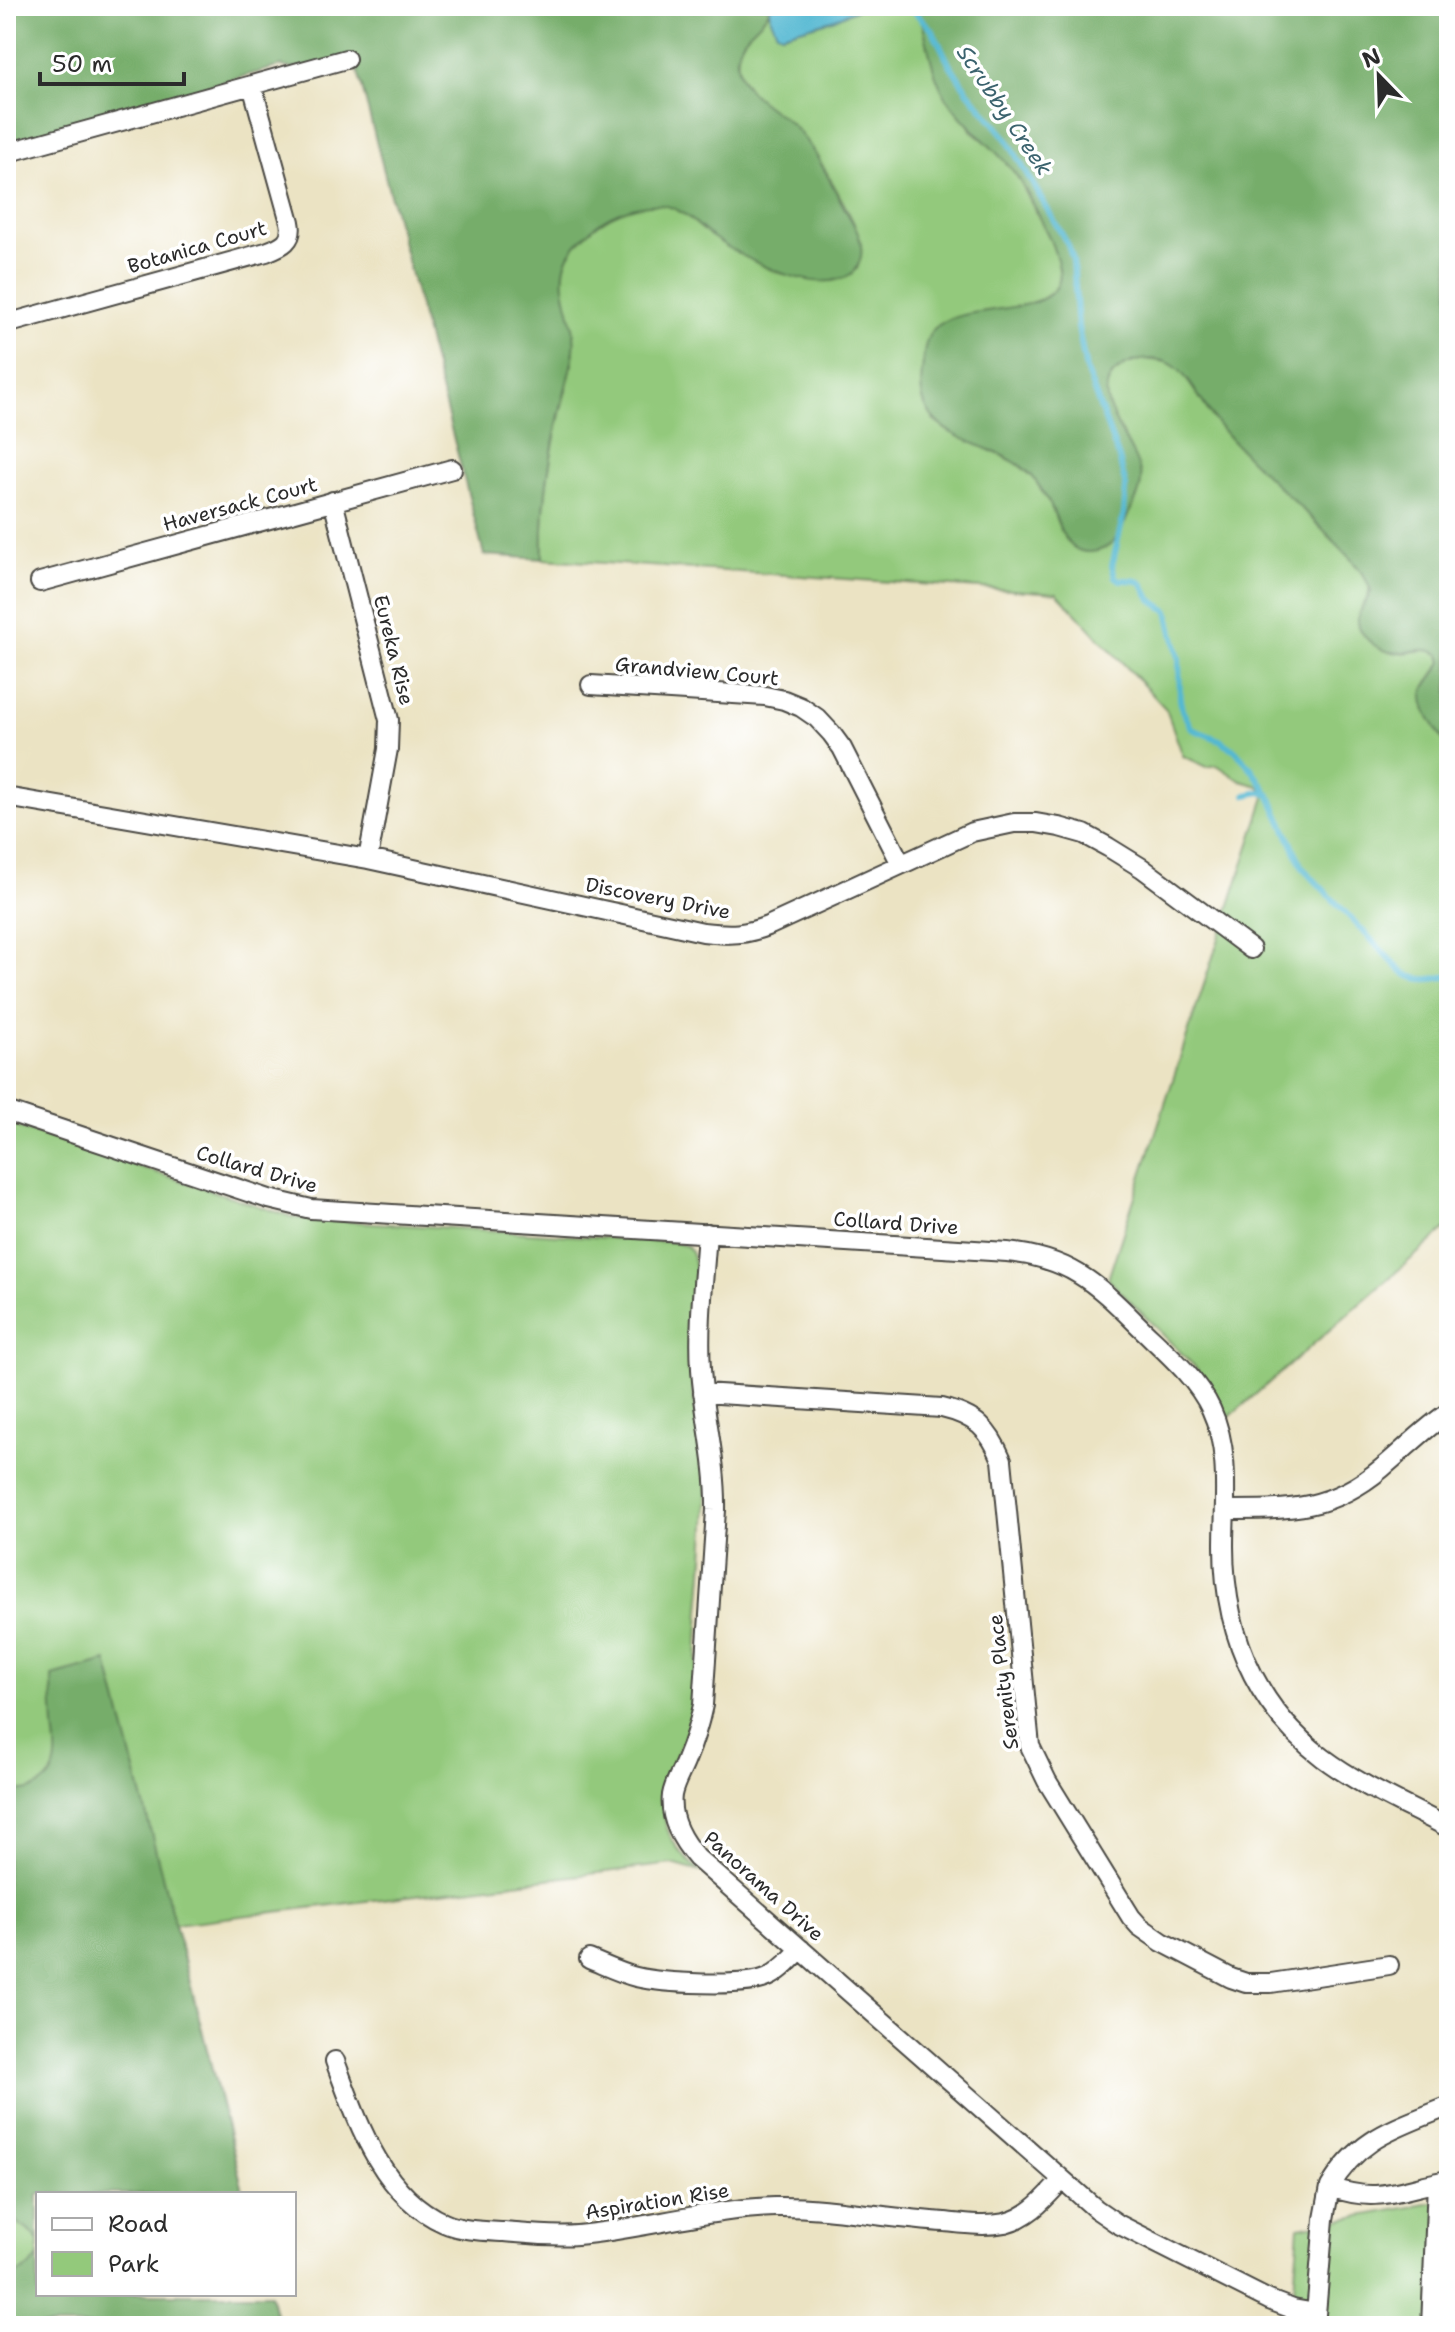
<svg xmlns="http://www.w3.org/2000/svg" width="1455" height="2332" font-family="'Shantell Sans',sans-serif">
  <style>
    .green { fill: #93c97b; stroke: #5f7a53; stroke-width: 2 }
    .forest { fill: #76ad6b; stroke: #506c4b; stroke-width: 2 }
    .water { fill: #53b8d2; stroke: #3f727e; stroke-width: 2 }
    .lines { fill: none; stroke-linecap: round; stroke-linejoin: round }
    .stream { stroke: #53b8d2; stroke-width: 6 }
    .minor-casing { stroke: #484742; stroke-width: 22 }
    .minor { stroke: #fff; stroke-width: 18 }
    .labels { text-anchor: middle; stroke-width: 7; stroke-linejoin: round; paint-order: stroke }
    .street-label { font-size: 20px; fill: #2b2b2b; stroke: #fff }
    .water-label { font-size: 22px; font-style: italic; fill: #3b636e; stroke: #fff }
  </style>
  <rect width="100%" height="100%" fill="#fff"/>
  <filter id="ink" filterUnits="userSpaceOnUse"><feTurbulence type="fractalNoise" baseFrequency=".0125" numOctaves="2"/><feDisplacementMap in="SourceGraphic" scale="16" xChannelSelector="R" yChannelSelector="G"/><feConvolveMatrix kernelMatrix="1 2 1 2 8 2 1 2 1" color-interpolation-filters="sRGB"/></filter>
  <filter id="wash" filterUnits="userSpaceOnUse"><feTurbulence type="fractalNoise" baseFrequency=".006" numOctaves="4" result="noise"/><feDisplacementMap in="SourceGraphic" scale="32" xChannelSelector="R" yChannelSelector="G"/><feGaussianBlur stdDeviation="1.8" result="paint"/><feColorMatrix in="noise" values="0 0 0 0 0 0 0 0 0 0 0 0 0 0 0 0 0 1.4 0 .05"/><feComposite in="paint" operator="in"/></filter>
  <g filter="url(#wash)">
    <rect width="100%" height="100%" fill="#ebe3c3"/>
    <path class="green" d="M 864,6 L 917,6 L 971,130 L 996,150 L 1016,174 L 1050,239 L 1058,262 L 1060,280 L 1054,291 L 1042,299 L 1010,309 L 968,314 L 933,420 L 948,431 L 1015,462 L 1033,477 L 1050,504 L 1062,533 L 1085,552 L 1105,548 L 1118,536 L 1141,477 L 1132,453 L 1106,402 L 1105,389 L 1113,374 L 1127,364 L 1145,359 L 1167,362 L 1179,369 L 1217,422 L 1351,559 C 1365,578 1378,585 1362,607 L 1404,653 C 1418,651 1428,647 1440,655 L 1442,662 L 1425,687 L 1425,709 L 1449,750 L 1449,1226 L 1226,1420 L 1214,1393 L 1197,1369 L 1108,1279 L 1265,797 L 1259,786 L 1241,781 L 1217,765 L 1207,767 L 1183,756 L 1166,709 L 1057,593 L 543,559 C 541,509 549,462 560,414 C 564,395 574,367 574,348 C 575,321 557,291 565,264 C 575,231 629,198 663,205 C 684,209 697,227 714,238 C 726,246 771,272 784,274 C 789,275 797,273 802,273 C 821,271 839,270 857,269 C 861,257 863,246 858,233 C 852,217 815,148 803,138 C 774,111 713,79 748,33 C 754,25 762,18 770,12 L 771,19 L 782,34 L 832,20 Z
      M 6,1123 L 295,1218 L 672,1242 L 687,1246 C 703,1263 691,1311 691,1334 C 690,1364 693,1395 697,1425 C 701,1447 707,1468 707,1491 C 707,1535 702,1580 699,1624 C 697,1654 697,1685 692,1715 C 686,1746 661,1773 663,1806 C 664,1835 679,1854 701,1872 L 672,1864 L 175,1924 L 244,2194 L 38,2194 L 38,2294 L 270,2294 L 278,2326 L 6,2326 Z
      M 1449,2200 L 1449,2326 L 1291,2326 L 1299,2227 Z"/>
    <path class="forest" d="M 6,6 L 770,6 C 767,25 736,33 737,61 C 738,95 774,106 794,127 C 816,149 830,181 845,209 C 850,218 856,227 859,236 C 862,246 863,256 858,265 C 855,273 847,277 840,279 C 805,291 740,257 711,236 C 696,224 681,207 661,205 C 640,203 614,212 598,224 C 585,235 569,249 565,266 C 558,294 578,321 574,350 C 571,371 564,393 559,415 C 549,462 541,510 543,559 L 484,555 L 356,64 L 289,68 L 281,66 L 197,89 L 187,97 L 37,138 L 29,136 L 6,142 Z
      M 917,6 L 1449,6 L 1449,750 C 1441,734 1418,708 1424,690 C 1428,681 1437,672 1442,662 L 1440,655 C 1417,640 1398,666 1369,641 C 1363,635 1357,628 1358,619 C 1359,608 1368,601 1371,591 C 1365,572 1349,557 1335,542 C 1297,501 1252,466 1216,422 C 1203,406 1189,374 1171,364 C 1154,355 1128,359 1114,373 C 1088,400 1137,446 1141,477 C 1142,491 1134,504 1128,515 C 1123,527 1118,541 1105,548 C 1095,553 1082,554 1073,547 C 1060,537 1058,520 1051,506 C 1046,496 1039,485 1033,477 C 1005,445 947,446 927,409 C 919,395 921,378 923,363 C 924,352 925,340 932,331 C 957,300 1048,320 1059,281 C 1065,261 1027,188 1013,171 C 990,142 960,123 942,90 C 929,65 927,33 917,6 Z
      M 107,1661 L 244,2194 L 38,2194 L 38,2242 L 33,2234 L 6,2214 L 6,1790 C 30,1795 54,1784 56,1758 C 57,1748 55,1737 54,1727 C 53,1710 52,1693 52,1676 Z
      M 38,2257 L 38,2294 L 270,2294 L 278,2326 L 6,2326 L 6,2277 C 19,2274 31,2269 38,2257 Z"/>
    <path class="water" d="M 770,6 L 864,6 L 832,20 L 782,34 L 777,32 L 771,19 Z"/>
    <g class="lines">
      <path class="stream" d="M 909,6 L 933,31 L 949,63 L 966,89 L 1005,136 L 1068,245 L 1073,260 L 1078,327 L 1086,370 L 1119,458 L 1126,487 L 1124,513 L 1112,566 L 1115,577 L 1120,580 C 1156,579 1136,589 1156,603 C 1160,606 1164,608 1168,611 L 1179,658 L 1180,699 L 1182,710 L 1192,729 L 1220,740 L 1235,750 L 1251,768 L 1269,794 L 1303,868 L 1401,971 C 1416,982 1431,980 1449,976
        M 1246,795 L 1260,792 L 1269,794"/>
    </g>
  </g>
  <g filter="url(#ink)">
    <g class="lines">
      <g class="minor-casing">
        <path id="minor" d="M 6,153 L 346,59
          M 6,324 L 266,252 C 282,246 294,241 290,222 L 252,85
          M 333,501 L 389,720 L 388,749 L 368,859
          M 40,582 L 452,469
          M 591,685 L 765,696 L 784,700 L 801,707 L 817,718 L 831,733 L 842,748 L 901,864
          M 6,797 L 368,859 L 703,932 C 731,935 745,935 770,925 L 972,832 L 1014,823 L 1036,823 L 1059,827 L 1084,834 L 1108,847 L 1142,868 L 1251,949
          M 6,1111 L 269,1199 L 311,1209 L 1007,1252 C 1068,1258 1094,1281 1136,1323 C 1162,1349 1195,1375 1211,1409 C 1231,1452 1224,1501 1224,1546 C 1224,1590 1233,1636 1253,1675 C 1297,1761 1369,1786 1449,1828
          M 707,1233 C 704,1278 698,1324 701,1369 C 704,1416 717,1462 716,1510 L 703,1705 C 699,1724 694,1741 686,1760 C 682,1771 674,1783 672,1795 C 669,1819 683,1842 697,1858 L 1096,2209 L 1118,2224 L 1269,2300 L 1293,2309 L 1316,2313
          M 703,1393 L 942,1408 C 976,1416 989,1429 1002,1460 L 1030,1746 L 1047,1781 L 1131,1917 L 1139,1926 L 1162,1942 L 1231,1978 L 1246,1983 L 1271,1983 L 1389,1965
          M 1225,1510 C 1289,1510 1331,1511 1382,1468 C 1405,1449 1425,1428 1449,1412
          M 589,1959 C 604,1965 620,1973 636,1977 C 661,1983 745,1988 768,1977 C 781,1971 791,1959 801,1949
          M 335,2061 C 357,2120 381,2195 444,2223 C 462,2231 484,2231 504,2232 C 528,2234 552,2237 577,2235 C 643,2229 708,2209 775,2207 C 832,2206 888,2219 945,2222 C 964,2224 985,2227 1005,2223 C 1030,2217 1045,2198 1062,2180
          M 1330,2187 C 1359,2136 1398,2128 1449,2106
          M 1315,2326 L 1324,2219 L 1330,2187 C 1381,2205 1400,2188 1449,2180
          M 1431,2326 L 1437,2182"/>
      </g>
      <use href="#minor" class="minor"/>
    </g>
  </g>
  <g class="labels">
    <g class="street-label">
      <text transform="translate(197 247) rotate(-16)" y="7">Botanica Court</text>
      <text transform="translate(240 504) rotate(-15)" y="7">Haversack Court</text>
      <text transform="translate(394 650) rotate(76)" y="7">Eureka Rise</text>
      <text transform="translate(697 671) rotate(5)" y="7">Grandview Court</text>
      <text transform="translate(658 898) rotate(11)" y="7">Discovery Drive</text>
      <text transform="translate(257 1169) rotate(16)" y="7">Collard Drive</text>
      <text transform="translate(896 1223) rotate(4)" y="7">Collard Drive</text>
      <text transform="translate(1003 1682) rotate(-97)" y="7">Serenity Place</text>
      <text transform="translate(764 1886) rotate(42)" y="7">Panorama Drive</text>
      <text transform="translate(657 2201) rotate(-9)" y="7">Aspiration Rise</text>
    </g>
    <g class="water-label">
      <text transform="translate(1005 110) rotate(56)" y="8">Scrubby Creek</text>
    </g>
  </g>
  <rect width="1455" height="2332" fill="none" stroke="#fff" stroke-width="32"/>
  <rect x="36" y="2192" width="260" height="104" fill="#ffffff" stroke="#aaaaaa" stroke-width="2"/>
  <rect x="52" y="2218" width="40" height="12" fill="#ffffff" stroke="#aaaaaa" stroke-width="2"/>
  <text x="108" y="2232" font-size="24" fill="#2b2b2b">Road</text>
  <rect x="52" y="2252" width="40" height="24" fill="#93c97b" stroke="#aaaaaa" stroke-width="2"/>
  <text x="108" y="2272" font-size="24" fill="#2b2b2b">Park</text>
  <g transform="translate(1379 76) rotate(337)" stroke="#ffffff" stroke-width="6" paint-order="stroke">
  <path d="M0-6L14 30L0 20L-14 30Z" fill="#2b2b2b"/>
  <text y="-12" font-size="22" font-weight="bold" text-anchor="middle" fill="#2b2b2b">N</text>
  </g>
  <path d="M40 72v12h144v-12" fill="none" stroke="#2b2b2b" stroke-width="4"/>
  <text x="52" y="72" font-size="24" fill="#2b2b2b" stroke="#ffffff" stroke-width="6" paint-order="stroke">50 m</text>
</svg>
